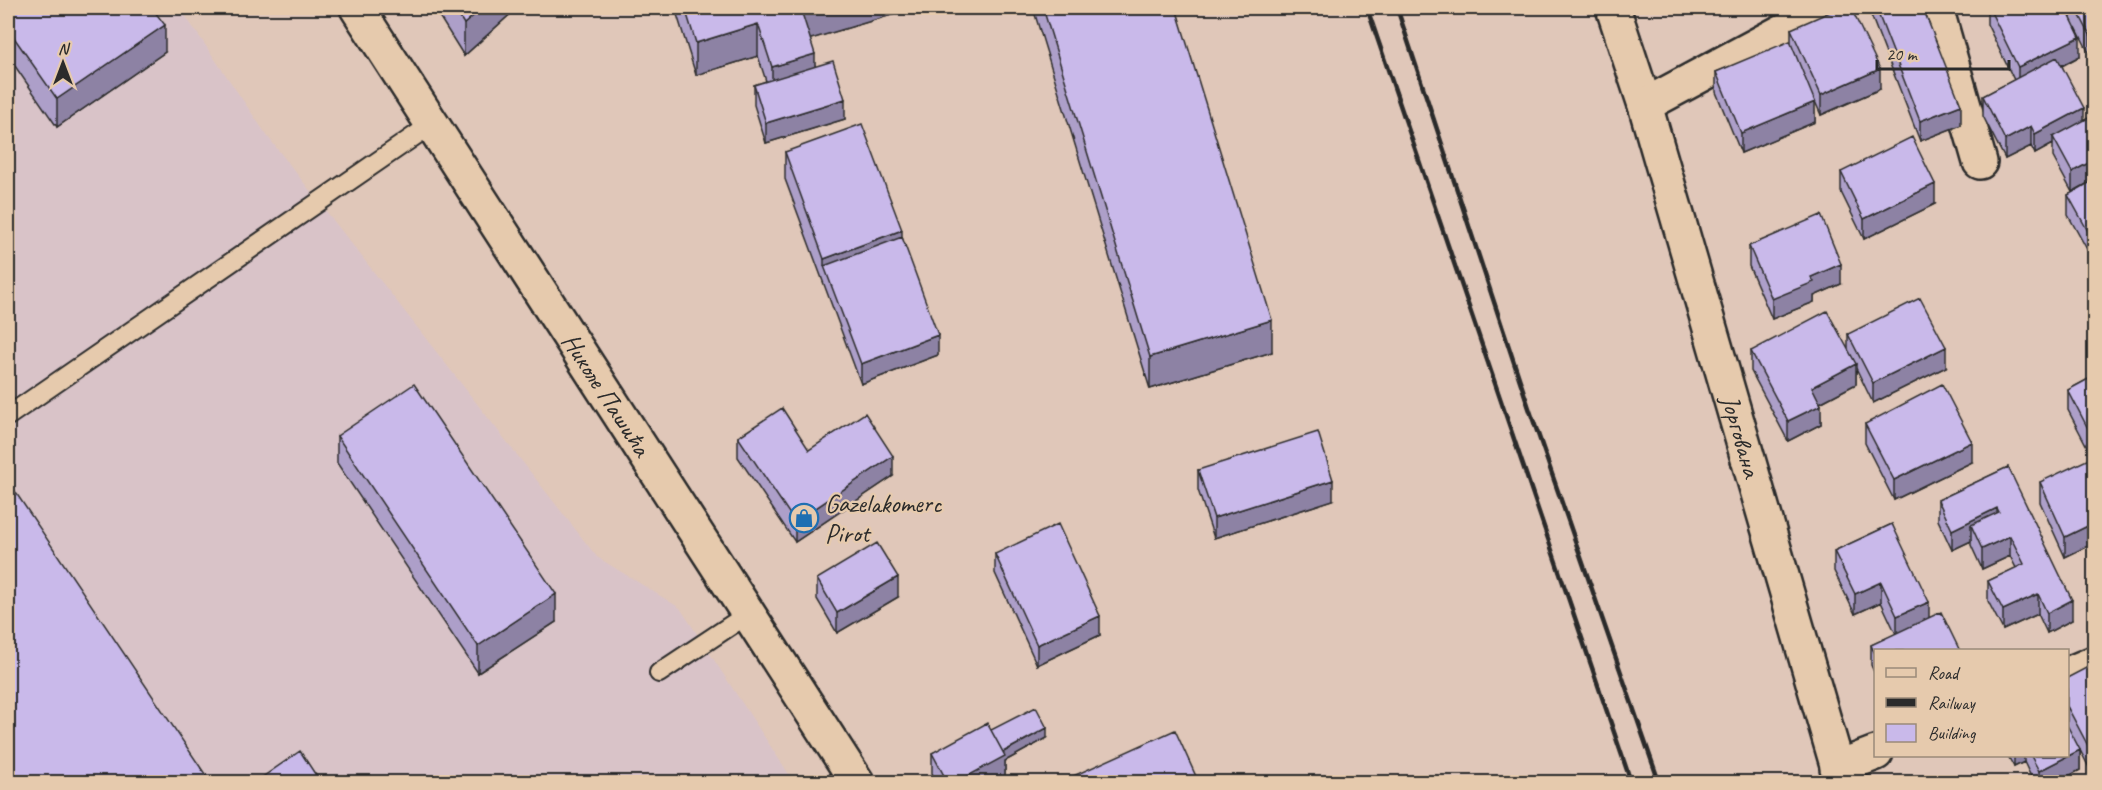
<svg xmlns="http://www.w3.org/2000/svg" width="2102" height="790" font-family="Caveat,sans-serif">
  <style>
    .built { fill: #d9c3c8 }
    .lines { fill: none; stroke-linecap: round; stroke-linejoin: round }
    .service-casing { stroke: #2b2b2b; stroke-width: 22 }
    .minor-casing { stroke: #2b2b2b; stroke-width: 38 }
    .secondary-casing { stroke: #2b2b2b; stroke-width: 38 }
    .service { stroke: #e6caad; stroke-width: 18 }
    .minor { stroke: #e6caad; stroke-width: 33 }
    .secondary { stroke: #e6caad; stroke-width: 33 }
    .rail { stroke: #2b2b2b; stroke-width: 4.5 }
    .wall { fill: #ad9fc9; stroke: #2b2b2b; stroke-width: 1.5 }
    .shaded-wall { fill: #8d82a4; stroke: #2b2b2b; stroke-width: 1.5 }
    .building { fill: #c9b9ea; stroke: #2b2b2b; stroke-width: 1.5 }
    .labels { text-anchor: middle; stroke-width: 4.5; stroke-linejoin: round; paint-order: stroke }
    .street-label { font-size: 26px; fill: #2b2b2b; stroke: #e6caad }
    .poi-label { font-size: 26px; fill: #2b2b2b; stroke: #e6caad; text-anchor: start }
  </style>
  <rect width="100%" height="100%" fill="#e0c7b9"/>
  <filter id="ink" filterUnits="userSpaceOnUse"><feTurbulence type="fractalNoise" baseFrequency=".0167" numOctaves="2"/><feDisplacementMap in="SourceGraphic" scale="12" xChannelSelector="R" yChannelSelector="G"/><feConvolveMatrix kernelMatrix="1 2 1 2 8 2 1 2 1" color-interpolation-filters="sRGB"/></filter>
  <g filter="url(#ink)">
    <path class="built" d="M 8,8 L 180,8 L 268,137 L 597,557 L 680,608 L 794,782 L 8,782 Z"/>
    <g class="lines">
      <g class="service-casing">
        <path id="service" d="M 8,416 L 432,124
          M 659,673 L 748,614"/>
      </g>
      <g class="minor-casing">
        <g id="minor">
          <path id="s1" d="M 1613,8 L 1645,105 L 1842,782"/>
          <path d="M 1936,8 L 1980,162"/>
          <path d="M 1645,105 L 1826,8"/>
          <path d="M 2068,674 L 2094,663"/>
          <path d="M 1837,768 L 1876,753"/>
        </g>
      </g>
      <g class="secondary-casing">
        <g id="secondary">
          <path id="s2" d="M 357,8 L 857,782"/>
        </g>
      </g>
      <use href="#service" class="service"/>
      <use href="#minor" class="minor"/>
      <use href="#secondary" class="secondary"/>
      <path class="rail" d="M 1367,8 L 1631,782
        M 1397,8 L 1529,408 L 1659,782"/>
    </g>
    <path class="wall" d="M 8,8 L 165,52 L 57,127 L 8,56 Z
      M 434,8 L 517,8 L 464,56 Z
      M 675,8 L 915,8 L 810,39 L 815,66 L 845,119 L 766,143 L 754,105 L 754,85 L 766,81 L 758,56 L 696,75 Z
      M 1033,8 L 1176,8 L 1272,352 L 1150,389 Z
      M 1869,8 L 1923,8 L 1961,125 L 1920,141 L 1869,10 Z
      M 1987,8 L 2066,8 L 2071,18 L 2071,8 L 2094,8 L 2090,55 L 2076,27 L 2080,56 L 2062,66 L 2084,121 L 2094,115 L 2094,262 L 2068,215 L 2068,195 L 2092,181 L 2072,192 L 2053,157 L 2053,144 L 2035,154 L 2031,146 L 2005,159 L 1983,116 L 1983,96 L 2014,80 L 1987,24 Z
      M 1791,29 L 1880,89 L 1821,115 L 1814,99 L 1815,122 L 1741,153 L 1716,92 L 1716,72 L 1791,44 Z
      M 785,152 L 902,237 L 938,355 L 861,384 L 785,179 Z
      M 1841,172 L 1935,204 L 1864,239 L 1841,192 Z
      M 1749,246 L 1841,284 L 1814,296 L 1814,302 L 1772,319 L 1749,266 Z
      M 1848,334 L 1946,367 L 1873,403 L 1856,368 L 1856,384 L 1820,403 L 1821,424 L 1788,441 L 1751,371 L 1751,351 L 1848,350 Z
      M 2094,376 L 2094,460 L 2068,410 L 2068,390 Z
      M 1865,424 L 1972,462 L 1894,500 L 1865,443 Z
      M 337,436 L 556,622 L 478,673 L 337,463 Z
      M 738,437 L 809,450 L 893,476 L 795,542 L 738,457 Z
      M 2094,466 L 2094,543 L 2065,557 L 2040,502 L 2040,482 Z
      M 2008,467 L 2072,620 L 2047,633 L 2038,614 L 2003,630 L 1988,601 L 1988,581 L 2016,568 L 2010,556 L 1982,569 L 1971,545 L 1971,541 L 1952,550 L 1938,520 L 1938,500 Z
      M 1198,470 L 1333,500 L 1214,538 L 1198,490 Z
      M 1892,524 L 1929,618 L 1875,651 L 1875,674 L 1871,665 L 1871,645 L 1896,634 L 1881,602 L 1855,614 L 1834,571 L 1834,551 Z
      M 995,554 L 1100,635 L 1037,665 L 995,573 Z
      M 817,579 L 898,597 L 837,633 L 817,599 Z
      M 2067,678 L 2094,679 L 2094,777 L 2080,750 L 2080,770 L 2055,783 L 2034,783 L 2024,762 L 2014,767 L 2008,756 L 2067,756 Z
      M 991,730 L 1047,738 L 1005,761 L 1005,776 L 992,783 L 937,783 L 932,773 L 932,753 Z"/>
    <path class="shaded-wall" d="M 482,8 L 517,8 L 464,56 L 464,24 Z
      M 809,8 L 915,8 L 801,42 L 801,10 Z
      M 1679,8 L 1687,8 L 1679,11 Z
      M 758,24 L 758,56 L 696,75 L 696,43 Z
      M 165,25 L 165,52 L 57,127 L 57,99 Z
      M 2094,33 L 2094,53 L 2090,55 L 2090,35 Z
      M 2080,37 L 2080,56 L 2018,87 L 2018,67 Z
      M 815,54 L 815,86 L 772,100 L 772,67 Z
      M 1880,69 L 1880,89 L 1821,115 L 1821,95 Z
      M 845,99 L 845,119 L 766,143 L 766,123 Z
      M 1815,102 L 1815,122 L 1741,153 L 1741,133 Z
      M 1961,105 L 1961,125 L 1920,141 L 1920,121 Z
      M 2084,108 L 2084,128 L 2053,137 L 2053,144 L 2035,154 L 2035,134 Z
      M 2031,126 L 2031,146 L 2005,159 L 2005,140 Z
      M 2092,161 L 2092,181 L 2072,192 L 2072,172 Z
      M 1935,184 L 1935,204 L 1864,239 L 1864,219 Z
      M 902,230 L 902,257 L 824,266 L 824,259 Z
      M 1841,264 L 1841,284 L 1814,296 L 1814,302 L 1772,319 L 1772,299 L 1811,277 Z
      M 1272,320 L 1272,352 L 1150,389 L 1150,357 Z
      M 938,335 L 938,355 L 861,384 L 861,364 Z
      M 1946,347 L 1946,367 L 1873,403 L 1873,383 Z
      M 1856,364 L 1856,384 L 1812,407 L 1812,387 Z
      M 1821,405 L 1821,424 L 1788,441 L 1788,421 Z
      M 1972,442 L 1972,462 L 1894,500 L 1894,480 Z
      M 893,456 L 893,476 L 795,542 L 795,522 Z
      M 1333,480 L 1333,500 L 1214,538 L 1214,518 Z
      M 1997,508 L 1997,528 L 1971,525 L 1971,541 L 1952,550 L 1952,530 Z
      M 2094,523 L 2094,543 L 2065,557 L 2065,537 Z
      M 2010,536 L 2010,556 L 1982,569 L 1982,549 Z
      M 898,577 L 898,597 L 837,633 L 837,613 Z
      M 1881,582 L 1881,602 L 1855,614 L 1855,594 Z
      M 556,594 L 556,622 L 478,673 L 478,646 Z
      M 2038,594 L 2038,614 L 2003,630 L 2003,610 Z
      M 2072,600 L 2072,620 L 2047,633 L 2047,613 Z
      M 1929,602 L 1929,622 L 1897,636 L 1897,616 Z
      M 1100,616 L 1100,635 L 1037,665 L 1037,645 Z
      M 1047,728 L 1047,738 L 1005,761 L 1005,776 L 992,783 L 955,783 L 1002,753 Z
      M 2080,750 L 2080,770 L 2055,783 L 2039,783 L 2039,771 Z
      M 2014,756 L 2024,756 L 2024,762 L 2014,767 Z"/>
    <path class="building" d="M 8,8 L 152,8 L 165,25 L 57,99 L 8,29 Z
      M 454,8 L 482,8 L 464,24 Z
      M 685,8 L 809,8 L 801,10 L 815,54 L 772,67 L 758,24 L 696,43 Z
      M 1043,8 L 1176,8 L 1272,320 L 1150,357 Z
      M 1839,8 L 1851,8 L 1880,69 L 1821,95 L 1791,29 Z
      M 1876,8 L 1923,8 L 1961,105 L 1920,121 Z
      M 1989,8 L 2066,8 L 2080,37 L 2018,67 Z
      M 2076,8 L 2094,8 L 2094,33 L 2090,35 Z
      M 1790,41 L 1815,102 L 1741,133 L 1716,72 Z
      M 2057,57 L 2084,108 L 2035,134 L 2031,126 L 2005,140 L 1983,96 Z
      M 833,61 L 845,99 L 766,123 L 754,85 Z
      M 2094,115 L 2094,166 L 2092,161 L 2072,172 L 2053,137 Z
      M 862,124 L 902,230 L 824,259 L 785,152 Z
      M 1912,137 L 1935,184 L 1864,219 L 1841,172 Z
      M 2094,180 L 2094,242 L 2068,195 Z
      M 1821,215 L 1841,264 L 1811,277 L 1814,282 L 1772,299 L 1749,246 Z
      M 902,237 L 938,335 L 861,364 L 824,266 Z
      M 1920,298 L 1946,347 L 1873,383 L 1848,334 Z
      M 1827,311 L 1856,364 L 1812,387 L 1821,405 L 1788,421 L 1751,351 Z
      M 2094,376 L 2094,440 L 2068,390 Z
      M 414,384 L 556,594 L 478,646 L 337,436 Z
      M 1942,384 L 1972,442 L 1894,480 L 1865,424 Z
      M 782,408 L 809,450 L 865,413 L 893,456 L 795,522 L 738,437 Z
      M 1318,432 L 1333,480 L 1214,518 L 1198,470 Z
      M 2091,458 L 2094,466 L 2094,523 L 2065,537 L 2040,482 Z
      M 2008,467 L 2072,600 L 2047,613 L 2038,594 L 2003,610 L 1988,581 L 2024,564 L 2010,536 L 1982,549 L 1971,525 L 1999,512 L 1997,508 L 1952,530 L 1938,500 Z
      M 8,481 L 211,783 L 8,783 Z
      M 1058,524 L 1100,616 L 1037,645 L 995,554 Z
      M 1892,524 L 1929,602 L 1897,616 L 1881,582 L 1855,594 L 1834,551 Z
      M 877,543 L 898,577 L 837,613 L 817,579 Z
      M 1941,612 L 1960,651 L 1875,651 L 1875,654 L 1871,645 Z
      M 2088,667 L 2094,679 L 2094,757 L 2067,706 L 2067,678 Z
      M 1036,707 L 1047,728 L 1003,752 L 991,730 Z
      M 987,723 L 1005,756 L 955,783 L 948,783 L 932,753 Z
      M 2067,725 L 2080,750 L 2039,771 L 2031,756 L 2067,756 Z
      M 1175,730 L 1199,783 L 1058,783 Z
      M 300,751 L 321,783 L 254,783 Z"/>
  </g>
  <defs>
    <g id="shop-ring" transform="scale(1.5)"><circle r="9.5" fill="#e6caad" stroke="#1f6fb2" stroke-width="1.5"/><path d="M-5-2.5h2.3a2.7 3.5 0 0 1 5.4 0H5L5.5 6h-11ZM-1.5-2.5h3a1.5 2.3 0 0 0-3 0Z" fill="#1f6fb2"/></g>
  </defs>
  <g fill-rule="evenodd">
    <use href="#shop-ring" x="804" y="518"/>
  </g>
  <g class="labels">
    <g class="street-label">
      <text dy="9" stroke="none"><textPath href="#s2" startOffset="460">Николе Пашића</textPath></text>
      <text dy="9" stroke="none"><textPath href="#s1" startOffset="447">Јоргована</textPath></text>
    </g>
    <g class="poi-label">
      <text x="825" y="512">Gazelakomerc<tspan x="825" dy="30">Pirot</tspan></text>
    </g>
  </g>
  <rect width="2102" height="790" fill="none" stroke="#e6caad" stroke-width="30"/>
  <rect x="15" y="15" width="2072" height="760" fill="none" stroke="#2b2b2b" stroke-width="2" filter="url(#ink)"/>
  <rect x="1874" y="649" width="195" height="108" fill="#e6caad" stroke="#9b8a79" stroke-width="1.5"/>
  <rect x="1886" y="668" width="30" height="9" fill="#e6caad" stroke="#9b8a79" stroke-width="1.5"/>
  <text x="1928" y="679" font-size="18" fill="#2b2b2b">Road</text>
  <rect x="1886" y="698" width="30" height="9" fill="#2b2b2b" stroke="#9b8a79" stroke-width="1.5"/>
  <text x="1928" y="709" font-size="18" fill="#2b2b2b">Railway</text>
  <rect x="1886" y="724" width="30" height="18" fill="#c9b9ea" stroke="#9b8a79" stroke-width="1.5"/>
  <text x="1928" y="739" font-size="18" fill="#2b2b2b">Building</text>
  <g transform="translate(63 63)" stroke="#e6caad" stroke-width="4.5" paint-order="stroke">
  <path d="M0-4.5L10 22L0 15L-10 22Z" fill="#2b2b2b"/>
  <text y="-9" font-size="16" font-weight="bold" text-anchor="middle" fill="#2b2b2b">N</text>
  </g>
  <path d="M1877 60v9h132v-9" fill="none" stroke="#2b2b2b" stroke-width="3"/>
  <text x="1886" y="60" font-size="18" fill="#2b2b2b" stroke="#e6caad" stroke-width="4.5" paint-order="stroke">20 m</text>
</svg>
